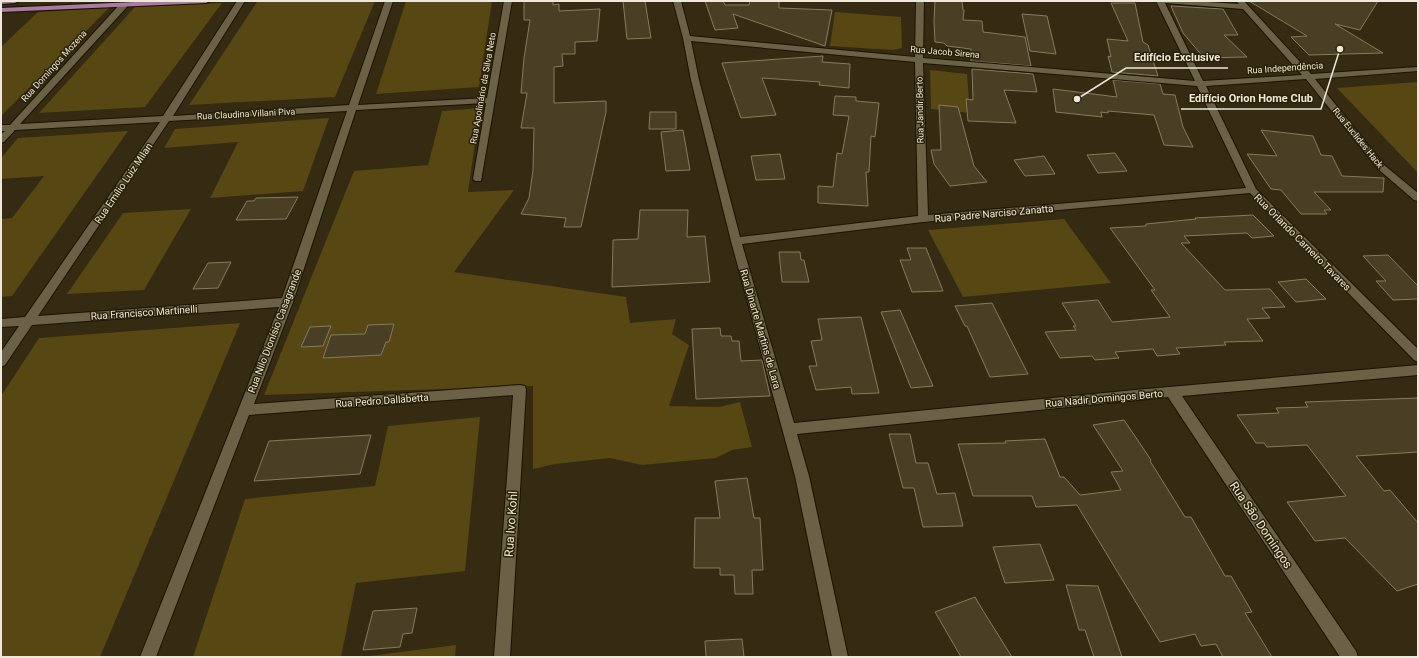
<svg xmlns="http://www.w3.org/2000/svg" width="1419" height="658" font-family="Roboto,sans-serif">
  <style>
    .green { fill: #564713 }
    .building { fill: #483f25; stroke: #857b5f }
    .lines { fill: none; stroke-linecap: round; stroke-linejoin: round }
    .minor-casing { stroke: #1b1300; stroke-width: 2 }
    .major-casing { stroke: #1b1300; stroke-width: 2 }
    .minor { fill: #6a6146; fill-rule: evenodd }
    .major { fill: #ab7aa2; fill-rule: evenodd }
    .labels { text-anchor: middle; stroke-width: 3; stroke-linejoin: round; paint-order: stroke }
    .far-street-label { font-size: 9px; fill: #ede8d9; stroke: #2a2107 }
    .street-label { font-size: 10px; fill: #ede8d9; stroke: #2a2107 }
    .near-street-label { font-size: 12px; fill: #ede8d9; stroke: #2a2107 }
    .leader { fill: none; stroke: #ede8d9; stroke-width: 1.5 }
    .callout-dot { fill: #ede8d9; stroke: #2a2107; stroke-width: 1.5 }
    .callout-label { font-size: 11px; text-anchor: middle; font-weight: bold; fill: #ede8d9; stroke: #2a2107; stroke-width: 3; stroke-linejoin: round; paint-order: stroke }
  </style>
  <rect width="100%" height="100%" fill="#342b12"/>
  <path class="green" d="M 375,1 L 335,97 L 189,105 L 257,2 Z
    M 406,1 L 492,1 L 479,87 L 376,94 Z
    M 222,3 L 145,107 L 39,113 L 135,7 Z
    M 109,8 L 2,115 L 1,115 L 1,47 L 38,12 Z
    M 835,12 L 901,17 L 902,48 L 893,50 L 830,46 Z
    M 930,70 L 967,74 L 970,113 L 931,109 Z
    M 1418,82 L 1418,173 L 1337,88 Z
    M 480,108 L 468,192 L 514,190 L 454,272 L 626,297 L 630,323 L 676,319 L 672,334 L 689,345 L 669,406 L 719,407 L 740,402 L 752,447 L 732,450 L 716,458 L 642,465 L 610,458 L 555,464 L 533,469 L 533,386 L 264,395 L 354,171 L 428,165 L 442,111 Z
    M 329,118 L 303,191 L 210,198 L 238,142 L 164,148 L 175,129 Z
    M 128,131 L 12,296 L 1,297 L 1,219 L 12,218 L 44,176 L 1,179 L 1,158 L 18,138 Z
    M 191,209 L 144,290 L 67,294 L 123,213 Z
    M 1064,219 L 1111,283 L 963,297 L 928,230 Z
    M 240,323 L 100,657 L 1,657 L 1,396 L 39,338 Z
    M 480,417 L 465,571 L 356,583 L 341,657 L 193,657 L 245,499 L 375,486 L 388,426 Z
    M 456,645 L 455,657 L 361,657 Z"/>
  <path class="building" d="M 524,1 L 553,1 L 553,5 L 559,4 L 559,11 L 600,9 L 597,41 L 575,42 L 575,54 L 562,54 L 563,66 L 554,67 L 554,103 L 606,101 L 606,112 L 581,227 L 564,227 L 566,218 L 521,214 L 529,198 L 533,170 L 534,128 L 521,128 L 527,93 L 521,93 L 524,58 L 530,20 L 524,20 Z
    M 623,1 L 645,1 L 651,38 L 627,39 Z
    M 705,1 L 723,1 L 725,5 L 749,5 L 750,1 L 779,1 L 779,8 L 832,10 L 825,46 L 733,14 L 738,28 L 715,30 Z
    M 935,1 L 962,1 L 963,10 L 964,10 L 963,20 L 982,21 L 983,32 L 1025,37 L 1031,66 L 971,61 L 971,49 L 947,46 L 944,43 L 935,42 L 934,21 Z
    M 1249,1 L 1378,1 L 1360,30 L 1335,24 L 1383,53 L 1309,55 L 1291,37 L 1307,36 Z
    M 1111,3 L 1135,3 L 1143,42 L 1148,45 L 1158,76 L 1112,72 L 1108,56 L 1111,57 L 1107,39 L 1128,41 Z
    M 1171,6 L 1223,9 L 1238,35 L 1224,35 L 1247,57 L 1204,58 L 1183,33 Z
    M 1022,14 L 1047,16 L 1056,54 L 1030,51 Z
    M 823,56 L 822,62 L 850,64 L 849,88 L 819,85 L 820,82 L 762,78 L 776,115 L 741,118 L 722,63 Z
    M 972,69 L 1033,74 L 1037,92 L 1004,90 L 1016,123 L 968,121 L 966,99 L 973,100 Z
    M 1113,80 L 1160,84 L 1163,94 L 1175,95 L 1183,127 L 1193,147 L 1164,145 L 1154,115 L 1108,111 L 1108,113 L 1101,112 L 1102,117 L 1056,112 L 1053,89 L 1117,97 Z
    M 835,96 L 856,97 L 856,101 L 879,103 L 875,137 L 871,136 L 869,172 L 866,172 L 868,206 L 818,203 L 818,186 L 833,187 L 837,153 L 842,154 L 849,116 L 833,115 Z
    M 939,105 L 958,107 L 974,166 L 987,182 L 950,186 L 934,164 L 931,150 L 941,150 Z
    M 650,112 L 676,112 L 676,129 L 649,129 Z
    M 683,130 L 690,170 L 666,171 L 661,132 Z
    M 1261,130 L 1313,136 L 1321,155 L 1332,156 L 1342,176 L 1384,178 L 1383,192 L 1314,192 L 1331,210 L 1324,210 L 1327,214 L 1301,214 L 1281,190 L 1271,189 L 1247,154 L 1277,156 Z
    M 1115,153 L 1127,171 L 1098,173 L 1087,155 Z
    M 780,154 L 785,179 L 756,180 L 751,156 Z
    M 1044,156 L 1055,174 L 1025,176 L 1014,160 Z
    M 298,197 L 286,219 L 236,220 L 247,201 L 254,201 L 256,198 Z
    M 640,210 L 688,210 L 687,237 L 705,236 L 710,282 L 612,287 L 613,240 L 638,239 Z
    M 1253,215 L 1274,236 L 1252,238 L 1247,233 L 1184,236 L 1190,243 L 1181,243 L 1225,290 L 1270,289 L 1285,307 L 1262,308 L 1270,318 L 1247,319 L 1263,341 L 1224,342 L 1226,345 L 1176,348 L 1180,354 L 1157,356 L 1153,349 L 1115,352 L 1119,358 L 1095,360 L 1092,356 L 1060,358 L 1045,332 L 1076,330 L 1073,326 L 1076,326 L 1062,303 L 1098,300 L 1112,322 L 1170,317 L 1151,290 L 1155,290 L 1110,228 L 1146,226 L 1146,224 L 1196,219 L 1195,218 Z
    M 907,248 L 926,248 L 943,291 L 912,292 L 900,260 L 911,260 Z
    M 779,252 L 800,252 L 801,260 L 804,260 L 809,282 L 782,282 Z
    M 1388,255 L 1418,286 L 1418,299 L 1393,300 L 1376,281 L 1386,281 L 1363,256 Z
    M 231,262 L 218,288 L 193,289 L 208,263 Z
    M 1306,279 L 1326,299 L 1296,302 L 1278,282 Z
    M 992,303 L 998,315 L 1028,374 L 990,377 L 967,326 L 965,326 L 955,306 Z
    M 900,310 L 913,340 L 933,386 L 911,388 L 881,312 Z
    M 861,317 L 879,393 L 852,394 L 851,387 L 816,390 L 809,366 L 817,366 L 811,341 L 822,340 L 818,319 Z
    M 394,324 L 389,342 L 386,342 L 381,355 L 323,358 L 331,335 L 365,334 L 368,325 Z
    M 331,326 L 323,346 L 301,347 L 310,327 Z
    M 720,328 L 721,336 L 731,336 L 732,341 L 739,341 L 741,361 L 762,360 L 770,396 L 696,399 L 692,329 Z
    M 1418,398 L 1418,452 L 1356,456 L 1384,491 L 1390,490 L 1418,523 L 1418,584 L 1397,591 L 1345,538 L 1315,541 L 1287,502 L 1346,496 L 1307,445 L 1267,447 L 1264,443 L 1256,443 L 1237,415 L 1279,413 L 1276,408 L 1308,407 L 1305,402 Z
    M 1124,420 L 1151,460 L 1150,461 L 1185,517 L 1191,517 L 1225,576 L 1231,576 L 1252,612 L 1245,613 L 1272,657 L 1223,657 L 1216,644 L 1201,646 L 1195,634 L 1160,642 L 1077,505 L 1036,507 L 1032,496 L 973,496 L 958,444 L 1006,443 L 1005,441 L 1045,439 L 1060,477 L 1064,477 L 1080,495 L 1121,490 L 1111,472 L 1123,471 L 1093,425 Z
    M 889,434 L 910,434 L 916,463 L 928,463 L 937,494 L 955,493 L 963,526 L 923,527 L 914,488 L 903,488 Z
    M 371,435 L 360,474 L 254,481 L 269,441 Z
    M 747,478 L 754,518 L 760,518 L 763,570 L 752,570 L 753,594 L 735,594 L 734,575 L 720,575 L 720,568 L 694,568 L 695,518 L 720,518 L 715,481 Z
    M 1040,544 L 1054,580 L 1005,583 L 993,547 Z
    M 1066,585 L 1098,586 L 1122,657 L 1094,657 L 1085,630 L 1079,630 Z
    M 975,597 L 982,609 L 1012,657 L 961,657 L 935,612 Z
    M 417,608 L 412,633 L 403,634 L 400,647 L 363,650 L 373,611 Z
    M 742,639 L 744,657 L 706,657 L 705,641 Z"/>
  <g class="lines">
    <g class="minor-casing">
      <path id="minor" d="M 237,1 L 245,1 L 173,116 L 349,105 L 385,1 L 393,1 L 358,105 L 487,98 L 504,1 L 512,1 L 481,181 L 475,181 L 473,179 L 486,103 L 356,110 L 293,302 L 254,404 L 520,385 L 525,386 L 526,390 L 510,657 L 494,657 L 513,395 L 249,415 L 156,657 L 140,657 L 279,307 L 32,325 L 5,365 L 1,367 L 1,352 L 19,326 L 1,327 L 1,319 L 25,317 L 160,122 L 15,130 L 4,142 L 1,143 L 1,134 L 5,131 L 1,131 L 1,125 L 10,125 L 120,4 L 123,4 L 127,6 L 126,8 L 20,124 L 163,116 ZM 347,111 L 282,298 L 38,316 L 169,121 Z
        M 673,1 L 681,1 L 690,36 L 915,57 L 916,1 L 924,1 L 923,58 L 1195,81 L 1156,1 L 1192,1 L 1239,4 L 1236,1 L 1244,1 L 1311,74 L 1418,67 L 1418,71 L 1315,79 L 1384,165 L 1418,193 L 1418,201 L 1414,200 L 1378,169 L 1306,79 L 1206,86 L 1256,189 L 1418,349 L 1418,362 L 1414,360 L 1250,193 L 923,222 L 742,244 L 794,423 L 1135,390 L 1418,365 L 1418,375 L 1182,396 L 1356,651 L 1358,657 L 1340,657 L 1168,397 L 797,434 L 809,476 L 848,657 L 832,657 L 795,476 L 731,241 L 691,80 L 683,38 ZM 1165,3 L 1243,9 L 1302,75 L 1203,81 ZM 691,41 L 915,62 L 918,216 L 740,237 L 699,80 ZM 923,63 L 1197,86 L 1246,188 L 928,215 Z"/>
    </g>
    <g class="major-casing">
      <path id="major" d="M 1,1 L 19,1 L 15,3 L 1,4 Z
        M 157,1 L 210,1 L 206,3 L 1,12 L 1,8 Z"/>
    </g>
    <use href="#minor" class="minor"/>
    <use href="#major" class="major"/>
  </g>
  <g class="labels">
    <g class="far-street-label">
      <text transform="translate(945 52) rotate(5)" y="3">Rua Jacob Sirena</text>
      <text transform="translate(54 66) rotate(-48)" y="3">Rua Domingos Mozena</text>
      <text transform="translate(1285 68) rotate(-4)" y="3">Rua Independência</text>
      <text transform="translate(483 88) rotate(-80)" y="3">Rua Apolinário da Silva Neto</text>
      <text transform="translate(920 110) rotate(-91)" y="3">Rua Jandir Berto</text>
      <text transform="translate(246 114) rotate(-3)" y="3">Rua Claudina Villani Piva</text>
      <text transform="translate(1358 138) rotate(51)" y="3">Rua Euclides Hack</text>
    </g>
    <g class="street-label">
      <text transform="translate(123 183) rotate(-56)" y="4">Rua Emílio Luiz Milan</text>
      <text transform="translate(994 213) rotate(-5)" y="4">Rua Padre Narciso Zanatta</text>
      <text transform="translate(1303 242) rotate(45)" y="4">Rua Orlando Carneiro Tavares</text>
      <text transform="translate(144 312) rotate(-4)" y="4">Rua Francisco Martinelli</text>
      <text transform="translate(761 329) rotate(74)" y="4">Rua Dinarte Martins de Lara</text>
      <text transform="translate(274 331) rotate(-69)" y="4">Rua Nilo Dionísio Casagrande</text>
      <text transform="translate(1104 398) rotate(-5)" y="4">Rua Nadir Domingos Berto</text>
      <text transform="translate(382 400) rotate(-4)" y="4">Rua Pedro Dallabetta</text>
    </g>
    <g class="near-street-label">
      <text transform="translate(511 524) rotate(-86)" y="4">Rua Ivo Kohl</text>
      <text transform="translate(1261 525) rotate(56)" y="4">Rua São Domingos</text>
    </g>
  </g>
  <path class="leader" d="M1077 99L1126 68H1228M1340 49L1321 109H1181"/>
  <g class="callout-dot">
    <circle cx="1077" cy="99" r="4"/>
    <circle cx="1340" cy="49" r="4"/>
  </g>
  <g class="callout-label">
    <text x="1177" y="61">Edifício Exclusive</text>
    <text x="1251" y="102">Edifício Orion Home Club</text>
  </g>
  <rect width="1419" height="658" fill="none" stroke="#ede8d9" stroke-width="4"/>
</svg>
